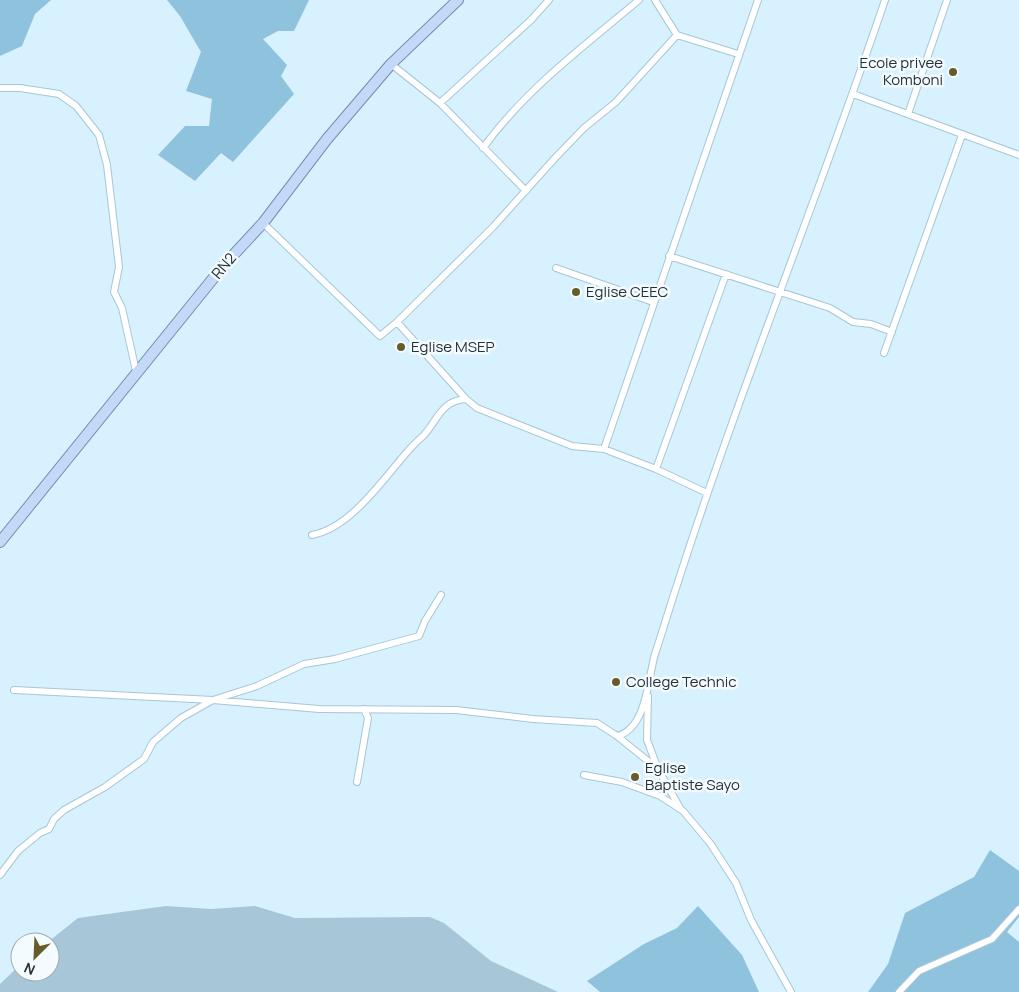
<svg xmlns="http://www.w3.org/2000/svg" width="1019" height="992" font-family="Manrope,sans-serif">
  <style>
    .green { fill: #a7c6d8 }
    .forest { fill: #8fc2dd }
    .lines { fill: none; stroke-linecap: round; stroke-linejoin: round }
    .street-casing { stroke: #a7c6d6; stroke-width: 8 }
    .primary-casing { stroke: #738db1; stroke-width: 12 }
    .street { stroke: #fff; stroke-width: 6 }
    .primary { stroke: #c4d9f7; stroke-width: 10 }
    .poi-dot { fill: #665c29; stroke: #f4fbfe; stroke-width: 2 }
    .labels { text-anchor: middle; stroke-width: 5; stroke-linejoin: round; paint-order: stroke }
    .poi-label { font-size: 15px; fill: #253138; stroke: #f4fbfe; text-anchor: start }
    .street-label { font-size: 15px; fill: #253138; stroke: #f4fbfe }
  </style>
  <rect width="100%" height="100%" fill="#d8f1fe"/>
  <path class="green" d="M 166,906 L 211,909 L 255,906 L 295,918 L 430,917 L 444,923 L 491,961 L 558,992 L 0,992 L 0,984 L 20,965 L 20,972 L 50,972 L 50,942 L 48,942 L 78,918 Z"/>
  <path class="forest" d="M 0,0 L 51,0 L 35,14 L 22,46 L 0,56 Z
    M 167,0 L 309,0 L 294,31 L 278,31 L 263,39 L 287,65 L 281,76 L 294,94 L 233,162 L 221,153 L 195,181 L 158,155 L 185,126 L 209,126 L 212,99 L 186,91 L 201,52 L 180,16 Z
    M 990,850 L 1019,871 L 1019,917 L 1007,932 L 1019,942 L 1019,992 L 868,992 L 888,964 L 905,913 L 974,877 Z
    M 698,906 L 742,955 L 759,992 L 600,992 L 587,981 L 644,944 L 677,928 Z"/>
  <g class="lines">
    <g class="street-casing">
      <path id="street" d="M 655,0 L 677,35 L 738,54
        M 391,64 L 440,103 L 526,191
        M 0,88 L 20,88 L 59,94 L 76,106 L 99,135 L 107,165 L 119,267 L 114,292 L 122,308 L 136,371
        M 853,94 L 1019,155
        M 440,103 L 531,20 L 549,0
        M 908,114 L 947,0
        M 483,148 C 525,90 584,46 639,0
        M 263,223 L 380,336 L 397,322 L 493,227 L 556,157 L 584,128 L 616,102 L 677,35
        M 669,256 L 830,308 L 853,322 L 871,324 L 892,332
        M 556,268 L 653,302
        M 397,322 L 466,399 L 477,408 L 572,446 L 604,449 L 656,469 L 707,493
        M 884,353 L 962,135
        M 604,449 L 758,0
        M 656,469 L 726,274
        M 312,535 C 351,528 383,479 408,451 C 413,445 419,440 424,435 C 439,418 441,401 466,399
        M 14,690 L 213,700 L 319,709 L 456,710 L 533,719 L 597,723 L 617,736 L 658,769
        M 648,696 L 647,740 L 658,769 L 680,808
        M 617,736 C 647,729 648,677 655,654 C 663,630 670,606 678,582 C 741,386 819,195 885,0
        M 584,775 L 622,782 L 660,796 L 683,811 L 710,843 L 736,883 L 751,920 L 791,992
        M 357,782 L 368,718 L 364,709
        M 0,875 L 18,851 L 40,833 L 49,829 L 54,819 L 64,810 L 105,787 L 144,759 L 153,742 L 181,718 L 213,700 L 257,686 L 304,664 L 335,659 L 419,636 L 425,621 L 441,595
        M 899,992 L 919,971 L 992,939 L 1019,909"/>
    </g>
    <g class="primary-casing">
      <path id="primary" d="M 0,542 L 224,265 L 263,223 L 327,139 L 391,64 L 458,0"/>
    </g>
    <use href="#street" class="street"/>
    <use href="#primary" class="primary"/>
  </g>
  <g class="poi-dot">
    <circle cx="953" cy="72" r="5"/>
    <circle cx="576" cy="292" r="5"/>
    <circle cx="401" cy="347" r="5"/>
    <circle cx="616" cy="682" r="5"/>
    <circle cx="635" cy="777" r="5"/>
  </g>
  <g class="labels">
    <g class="poi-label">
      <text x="943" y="68" text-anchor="end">Ecole privee<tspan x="943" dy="17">Komboni</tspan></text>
      <text x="586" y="297">Eglise CEEC</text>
      <text x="411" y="352">Eglise MSEP</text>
      <text x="626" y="687">College Technic</text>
      <text x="645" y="773">Eglise<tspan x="645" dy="17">Baptiste Sayo</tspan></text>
    </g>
    <g class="street-label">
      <text transform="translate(224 266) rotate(-50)" y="5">RN2</text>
    </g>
  </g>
  <g transform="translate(35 957) rotate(204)"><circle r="24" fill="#f4fbfe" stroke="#a1aaaf"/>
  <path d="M0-4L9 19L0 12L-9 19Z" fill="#665c29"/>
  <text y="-8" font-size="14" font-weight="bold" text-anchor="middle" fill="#253138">N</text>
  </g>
</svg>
